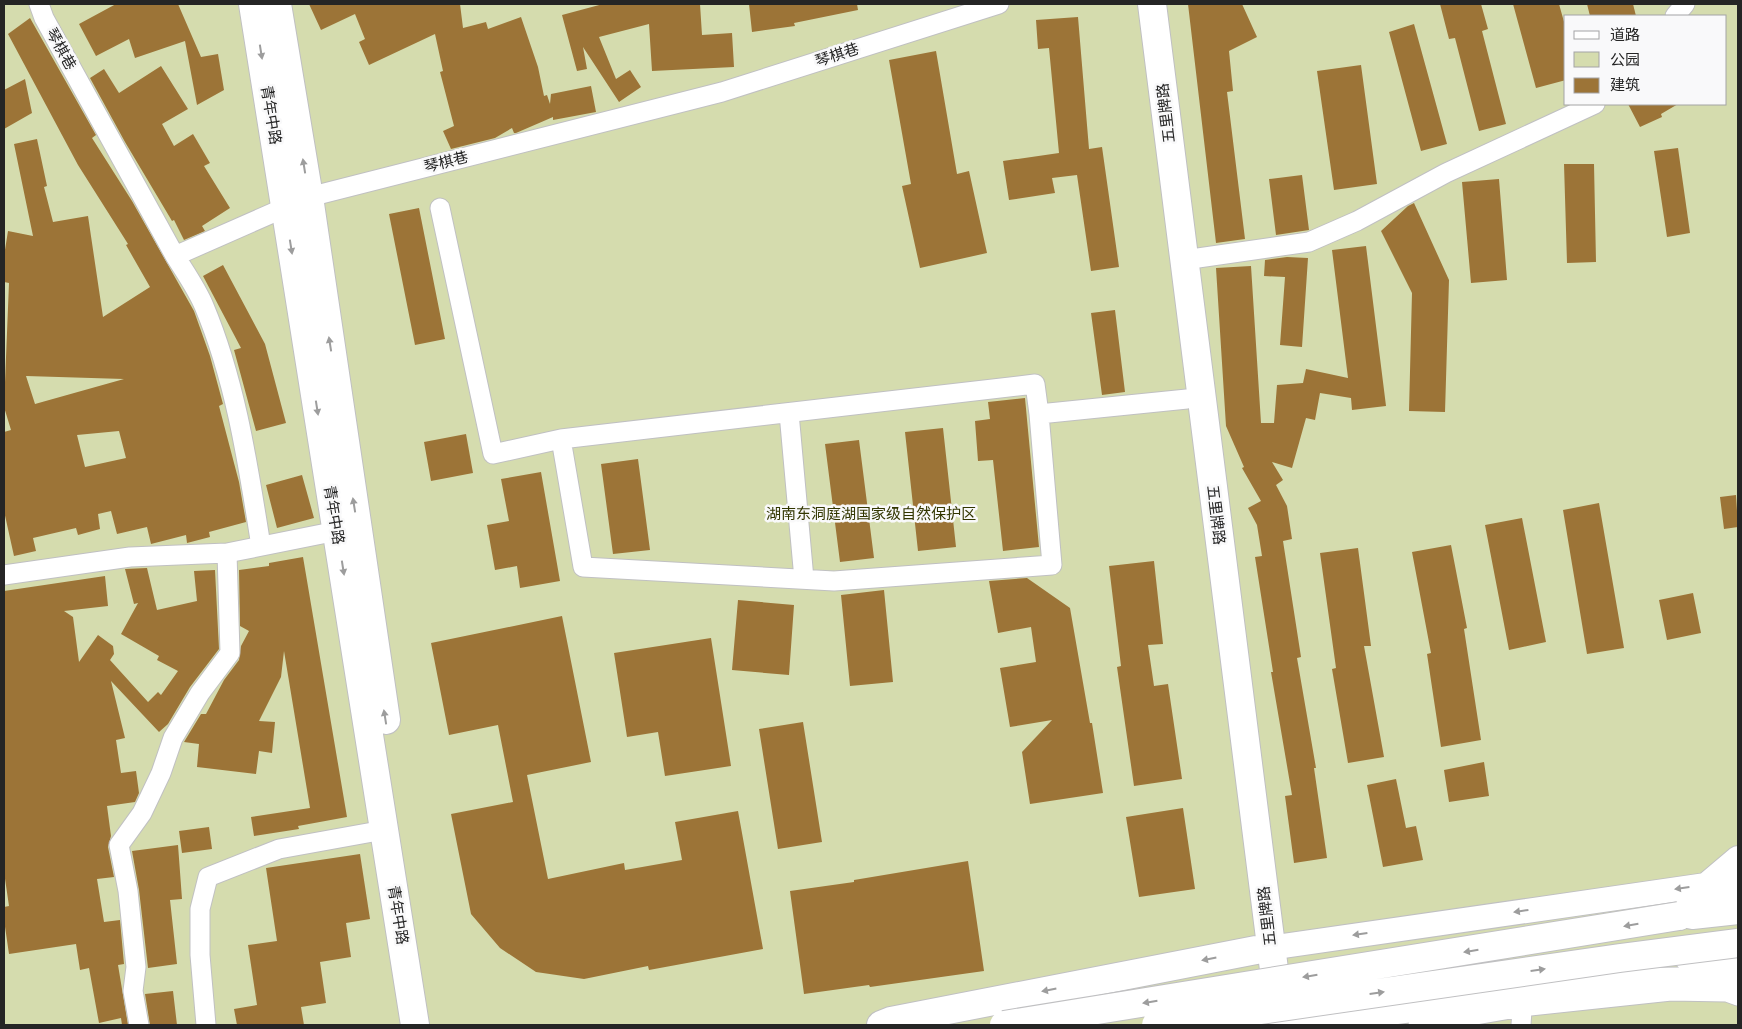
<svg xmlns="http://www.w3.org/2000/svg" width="1742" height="1029" font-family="'Asap Condensed','Noto Sans SC',sans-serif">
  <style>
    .green { fill: #d5dcae; fill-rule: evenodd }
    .building { fill: #9c7437; fill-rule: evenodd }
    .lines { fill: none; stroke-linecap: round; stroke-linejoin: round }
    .minor-casing { stroke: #c0c0c2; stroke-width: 21 }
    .tertiary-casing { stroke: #c0c0c2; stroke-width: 26 }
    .secondary-casing { stroke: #c0c0c2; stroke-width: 30 }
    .primary-casing { stroke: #c0c0c2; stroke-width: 30 }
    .minor { stroke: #fff; stroke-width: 19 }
    .tertiary { stroke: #fff; stroke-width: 24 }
    .secondary { stroke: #fff; stroke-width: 28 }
    .primary { stroke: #fff; stroke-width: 28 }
    .primary-bridge-casing { stroke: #c0c0c2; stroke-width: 30; stroke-linecap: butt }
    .primary-bridge { stroke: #fff; stroke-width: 28 }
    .oneway { fill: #9d9d9d }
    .labels { text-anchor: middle; stroke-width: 5; stroke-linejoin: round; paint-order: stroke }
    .street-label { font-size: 15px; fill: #252525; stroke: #f9f9fa }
    .park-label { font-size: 15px; fill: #323600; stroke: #f9f9fa }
  </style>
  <rect width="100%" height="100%" fill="#f9f9fa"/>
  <path class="green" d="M 4,4 L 1738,4 L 1738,1025 L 4,1025 ZM 1566,16 L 1726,16 L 1726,104 L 1566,104 Z"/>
  <path class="building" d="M 116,4 L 178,4 L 201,57 L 218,54 L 224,90 L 197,105 L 185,41 L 135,58 L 129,39 L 96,56 L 79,24 Z
    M 309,4 L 460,4 L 463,28 L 486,22 L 488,29 L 521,17 L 538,67 L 544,96 L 547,95 L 550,104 L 551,94 L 591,86 L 596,112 L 553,120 L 553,117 L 516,133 L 514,133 L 512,128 L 495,138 L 451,149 L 443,131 L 454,126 L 440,72 L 443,71 L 435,34 L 369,65 L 359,42 L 365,39 L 355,14 L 321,30 Z
    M 603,4 L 700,4 L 702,35 L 732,33 L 734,67 L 652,71 L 649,24 L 599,37 L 616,79 L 630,70 L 641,87 L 619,102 L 583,47 L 587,69 L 577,71 L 562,15 Z
    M 749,4 L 857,4 L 858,10 L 794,23 L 795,26 L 752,32 Z
    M 1188,4 L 1242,4 L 1257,37 L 1229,51 L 1233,91 L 1227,92 L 1245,239 L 1216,243 Z
    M 1440,4 L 1481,4 L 1488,29 L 1482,31 L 1506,124 L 1479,131 L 1455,38 L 1449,39 Z
    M 1513,4 L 1559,4 L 1566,29 L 1566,80 L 1536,88 Z
    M 1587,4 L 1633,4 L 1636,16 L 1590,16 Z
    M 1078,17 L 1089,149 L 1102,147 L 1119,267 L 1091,271 L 1077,175 L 1052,178 L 1055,193 L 1009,200 L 1003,161 L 1059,153 L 1049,48 L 1038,49 L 1036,20 Z
    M 30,18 L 96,135 L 92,138 L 132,201 L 194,311 L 210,356 L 223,404 L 219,406 L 239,482 L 246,522 L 209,532 L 210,537 L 187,543 L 186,535 L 151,544 L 147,527 L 117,534 L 111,511 L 98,514 L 100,529 L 78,535 L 76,528 L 33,538 L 36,551 L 14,556 L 4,511 L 4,432 L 11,430 L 4,407 L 9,283 L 4,282 L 4,256 L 8,231 L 33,236 L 14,144 L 37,139 L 47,186 L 44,187 L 53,222 L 88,216 L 103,317 L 150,287 L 126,245 L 128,244 L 78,165 L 8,34 ZM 26,376 L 124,379 L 35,404 ZM 119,431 L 126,458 L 85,467 L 77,435 Z
    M 1414,24 L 1447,144 L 1421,151 L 1389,32 Z
    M 936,51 L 957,174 L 969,171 L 987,253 L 920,268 L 902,186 L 911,184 L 889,60 Z
    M 1361,65 L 1377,184 L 1334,190 L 1317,71 Z
    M 161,66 L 188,109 L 162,124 L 174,146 L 193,134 L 210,163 L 204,166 L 230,208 L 202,226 L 205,231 L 184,240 L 174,220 L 172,221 L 125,142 L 90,78 L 104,69 L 119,93 Z
    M 25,79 L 32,113 L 4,129 L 4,90 Z
    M 1628,104 L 1678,104 L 1661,114 L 1662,117 L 1640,127 Z
    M 1678,148 L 1690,233 L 1667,237 L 1654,151 Z
    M 1564,164 L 1594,164 L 1596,262 L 1567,263 Z
    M 1302,175 L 1309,230 L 1276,235 L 1269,179 Z
    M 1499,179 L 1507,280 L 1471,283 L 1462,182 Z
    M 1414,203 L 1449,280 L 1445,412 L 1409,411 L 1412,293 L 1381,231 L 1408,206 Z
    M 419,208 L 445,339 L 415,345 L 389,214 Z
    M 1366,246 L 1386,406 L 1352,410 L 1351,398 L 1320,393 L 1315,420 L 1306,418 L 1292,468 L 1272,462 L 1283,480 L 1276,485 L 1287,506 L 1292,539 L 1283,541 L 1301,657 L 1297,658 L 1316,768 L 1314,768 L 1327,858 L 1294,863 L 1285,796 L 1292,795 L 1271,672 L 1273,672 L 1255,557 L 1262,556 L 1257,525 L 1248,508 L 1261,501 L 1242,468 L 1244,467 L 1226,426 L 1216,268 L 1251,266 L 1261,423 L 1274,423 L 1277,385 L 1303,383 L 1306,369 L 1348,378 L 1332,250 Z
    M 1287,257 L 1308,258 L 1302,347 L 1280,345 L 1285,277 L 1264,276 L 1265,260 Z
    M 223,265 L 265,344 L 286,423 L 256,431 L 234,350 L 241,348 L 203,276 Z
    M 1115,310 L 1125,392 L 1102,395 L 1091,313 Z
    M 1025,398 L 1039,547 L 1003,551 L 993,460 L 978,461 L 975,421 L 990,419 L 988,402 Z
    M 943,428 L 956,547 L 918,551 L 905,432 Z
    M 466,434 L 473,473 L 431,481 L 424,442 Z
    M 859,440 L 874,558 L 840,562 L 825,444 Z
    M 638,459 L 650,550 L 613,554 L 601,464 Z
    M 541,472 L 560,581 L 520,588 L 517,566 L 495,570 L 487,525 L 509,521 L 501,479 Z
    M 302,475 L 314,518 L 277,528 L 266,485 Z
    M 1736,495 L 1738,527 L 1724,529 L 1720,497 Z
    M 1599,503 L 1624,648 L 1587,654 L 1563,510 Z
    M 1522,518 L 1546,642 L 1509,650 L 1485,525 Z
    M 1451,545 L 1467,628 L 1464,629 L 1481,740 L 1441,747 L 1427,654 L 1431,653 L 1412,552 Z
    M 1358,548 L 1371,646 L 1364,646 L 1384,757 L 1348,763 L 1332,669 L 1336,668 L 1320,553 Z
    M 303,557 L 347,817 L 298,826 L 299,829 L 254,836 L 251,817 L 310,808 L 284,651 L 281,677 L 259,721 L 275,722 L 272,753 L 259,751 L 256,774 L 197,767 L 199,744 L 184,742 L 201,714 L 206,714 L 224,680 L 239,660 L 241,646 L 249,631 L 240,626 L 239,570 L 269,566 L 269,563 Z
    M 1154,561 L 1163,644 L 1148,645 L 1154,686 L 1168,684 L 1182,779 L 1134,786 L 1117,667 L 1121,666 L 1109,566 Z
    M 147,568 L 157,610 L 197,601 L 194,571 L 215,570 L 219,649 L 190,687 L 168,724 L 159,732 L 111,681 L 125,738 L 116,740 L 121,773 L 136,771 L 139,793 L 135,802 L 107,806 L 111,836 L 108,847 L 114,877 L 97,879 L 104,922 L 120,920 L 124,964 L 118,965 L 128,1025 L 122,1025 L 121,1018 L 99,1023 L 89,968 L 80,970 L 76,944 L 9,954 L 4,920 L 4,907 L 9,906 L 4,872 L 4,591 L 105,576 L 108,606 L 64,611 L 73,617 L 79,662 L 98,635 L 113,646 L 114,654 L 110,660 L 148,702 L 158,692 L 161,695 L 178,671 L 157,660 L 159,656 L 121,634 L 138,603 L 134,604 L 125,569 Z
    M 1027,578 L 1070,608 L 1090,723 L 1092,723 L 1103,793 L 1030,804 L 1022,752 L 1052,720 L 1010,727 L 1000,668 L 1036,662 L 1031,627 L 998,633 L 989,581 Z
    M 884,590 L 893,682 L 850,686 L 841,595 Z
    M 1693,593 L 1701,633 L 1667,640 L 1659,600 Z
    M 738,600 L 794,605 L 789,675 L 732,670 Z
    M 562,616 L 591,762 L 527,775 L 548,879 L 624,863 L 625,870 L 682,860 L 675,822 L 738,811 L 763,949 L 649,970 L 648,966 L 584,979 L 536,972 L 500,948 L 471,914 L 451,814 L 513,802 L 498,725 L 449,735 L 431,643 Z
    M 711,638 L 731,766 L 665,776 L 658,732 L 627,737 L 614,653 Z
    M 803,722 L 822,842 L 778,849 L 759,729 Z
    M 1484,762 L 1489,796 L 1449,802 L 1444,770 Z
    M 1396,779 L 1406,828 L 1416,826 L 1423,860 L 1383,867 L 1367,785 Z
    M 1183,808 L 1195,889 L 1139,897 L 1126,817 Z
    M 209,827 L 212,849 L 182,853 L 179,831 Z
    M 178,845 L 182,899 L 170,900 L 177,964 L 148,968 L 139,890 L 132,851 Z
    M 360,854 L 370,919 L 346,923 L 351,957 L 320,962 L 326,1003 L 301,1007 L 304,1025 L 237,1025 L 234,1009 L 257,1005 L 248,945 L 277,941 L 266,868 Z
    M 968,861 L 984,971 L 870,987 L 869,985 L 804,994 L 790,891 L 854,882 L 854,880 Z
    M 173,991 L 177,1025 L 150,1025 L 145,994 Z"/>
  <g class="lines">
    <g class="minor-casing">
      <path id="minor" d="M 39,4 L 44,18 L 175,256 L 309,197 L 722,92 L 999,4
        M 1675,16 L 1685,4
        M 440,208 L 493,454 L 561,439 L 583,567 L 834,581 L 1052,565 L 1039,414 L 1187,399
        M 175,256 C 185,272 197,289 204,306 C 236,382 248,465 261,546
        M 1184,260 L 1309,242 L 1357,221 L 1446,173 L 1595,104
        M 789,413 L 804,579
        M 561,439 L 1035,384 L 1039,414
        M 4,575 L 130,557 L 227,553 L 337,531
        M 139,1025 L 133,991 L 136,967 L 128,891 L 119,845 L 142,813 L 161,773 L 173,738 L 200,693 L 230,653 L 227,553
        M 206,1025 L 200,955 L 200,909 L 208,877 L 279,849 L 384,830
        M 1418,1025 L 1522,1007 L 1671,991 L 1727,992 L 1738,996
        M 1521,1025 L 1523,996"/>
    </g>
    <g class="tertiary-casing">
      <path id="tertiary" d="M 1256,950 L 1706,885 L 1738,858
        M 1300,1025 L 1637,980 L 1729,979 L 1738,982"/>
    </g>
    <g class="secondary-casing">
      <path id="secondary" d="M 253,4 L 415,1025
        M 277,4 L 309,197 L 386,720
        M 1152,4 L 1281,1025
        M 881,1025 L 891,1021 L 1256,950"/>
    </g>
    <g class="primary-casing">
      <path id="primary" d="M 1692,915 L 1738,910
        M 1679,916 L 1738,884
        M 1689,958 L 1738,958"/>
    </g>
    <use href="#minor" class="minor"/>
    <use href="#tertiary" class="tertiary"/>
    <use href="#secondary" class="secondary"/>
    <use href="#primary" class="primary"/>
    <g class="primary-bridge-casing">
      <path id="primary-bridge" d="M 1004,1025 L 1679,916
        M 1156,1025 L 1620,958 L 1738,943"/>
    </g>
    <use href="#primary-bridge" class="primary-bridge"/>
  </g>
  <defs><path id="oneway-solid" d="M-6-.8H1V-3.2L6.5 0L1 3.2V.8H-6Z" transform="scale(1.25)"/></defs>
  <g class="oneway">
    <use href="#oneway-solid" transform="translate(261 52) rotate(81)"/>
    <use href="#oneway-solid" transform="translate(304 166) rotate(-99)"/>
    <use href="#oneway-solid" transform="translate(291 247) rotate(81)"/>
    <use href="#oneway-solid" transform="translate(330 344) rotate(-99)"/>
    <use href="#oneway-solid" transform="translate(317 408) rotate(81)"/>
    <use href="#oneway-solid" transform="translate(354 505) rotate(-99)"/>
    <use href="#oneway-solid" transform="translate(343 568) rotate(81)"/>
    <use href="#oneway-solid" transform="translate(385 717) rotate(-99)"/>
    <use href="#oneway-solid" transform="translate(1682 888) rotate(172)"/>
    <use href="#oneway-solid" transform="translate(1521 911) rotate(172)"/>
    <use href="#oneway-solid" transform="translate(1631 925) rotate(170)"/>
    <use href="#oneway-solid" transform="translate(1360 934) rotate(172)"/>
    <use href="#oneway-solid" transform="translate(1471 951) rotate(171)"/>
    <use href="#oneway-solid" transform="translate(1209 959) rotate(169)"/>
    <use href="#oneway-solid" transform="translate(1538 970) rotate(-8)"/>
    <use href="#oneway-solid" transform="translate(1310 976) rotate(171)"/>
    <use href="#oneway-solid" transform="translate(1049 990) rotate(169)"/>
    <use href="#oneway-solid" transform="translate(1377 993) rotate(-8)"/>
    <use href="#oneway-solid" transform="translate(1150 1002) rotate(171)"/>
  </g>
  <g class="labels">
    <g class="street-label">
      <text transform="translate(61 49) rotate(61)" y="5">琴棋巷</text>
      <text transform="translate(837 55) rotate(-18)" y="5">琴棋巷</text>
      <text transform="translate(1166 113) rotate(-97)" y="5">五里牌路</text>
      <text transform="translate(271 115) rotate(81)" y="5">青年中路</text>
      <text transform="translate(446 162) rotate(-14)" y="5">琴棋巷</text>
      <text transform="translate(334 515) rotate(81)" y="5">青年中路</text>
      <text transform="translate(1216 515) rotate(83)" y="5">五里牌路</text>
      <text transform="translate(398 915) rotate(81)" y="5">青年中路</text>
      <text transform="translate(1267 916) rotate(-97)" y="5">五里牌路</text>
    </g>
    <g class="park-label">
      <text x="871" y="519">湖南东洞庭湖国家级自然保护区</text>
    </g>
  </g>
  <rect width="1742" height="1029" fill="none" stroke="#252525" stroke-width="10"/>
  <rect x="1564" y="15" width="162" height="90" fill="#f9f9fa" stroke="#a4a4a5"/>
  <rect x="1574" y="31" width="25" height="8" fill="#ffffff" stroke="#a4a4a5"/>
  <text x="1610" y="40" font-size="15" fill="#252525">道路</text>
  <rect x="1574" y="52" width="25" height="15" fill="#d5dcae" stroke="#a4a4a5"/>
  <text x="1610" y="65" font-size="15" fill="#252525">公园</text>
  <rect x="1574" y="78" width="25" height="15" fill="#9c7437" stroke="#a4a4a5"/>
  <text x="1610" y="90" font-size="15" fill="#252525">建筑</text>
</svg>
